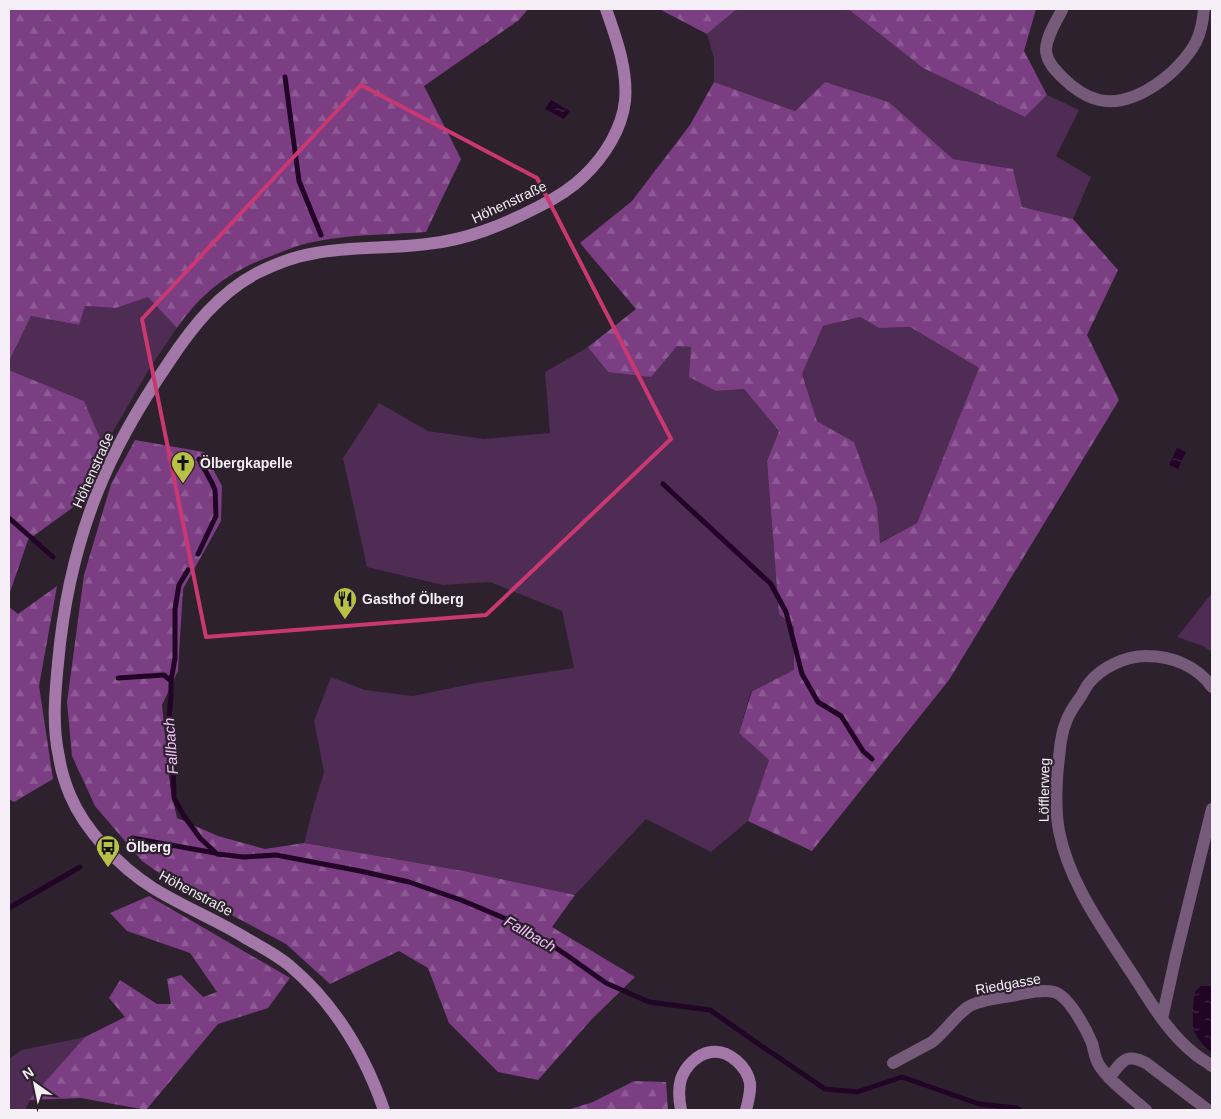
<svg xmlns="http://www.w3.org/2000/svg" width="1221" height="1119" font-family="Helvetica,sans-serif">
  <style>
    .grass { fill: #4e2c53 }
    .forest { fill: url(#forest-firs); fill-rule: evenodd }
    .water { fill: url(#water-ripples) }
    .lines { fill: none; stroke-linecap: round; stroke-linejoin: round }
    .stream { stroke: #220427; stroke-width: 5 }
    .street { stroke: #755b79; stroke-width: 12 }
    .secondary { stroke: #a378a8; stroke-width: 12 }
    .marked { fill: none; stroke: #ca3872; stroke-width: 4; stroke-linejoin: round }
    .labels { text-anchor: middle; stroke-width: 4.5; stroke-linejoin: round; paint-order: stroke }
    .street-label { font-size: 14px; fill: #f6eff7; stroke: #2c212d }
    .poi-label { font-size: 14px; font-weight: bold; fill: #f6eff7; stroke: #2c212d; text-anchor: start }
    .water-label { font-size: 15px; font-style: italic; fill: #f2c0f8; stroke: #2c212d }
  </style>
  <defs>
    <pattern id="forest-firs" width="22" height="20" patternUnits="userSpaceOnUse" patternTransform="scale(1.25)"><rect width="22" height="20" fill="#7b3e83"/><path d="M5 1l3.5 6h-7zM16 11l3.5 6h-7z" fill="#8e5a95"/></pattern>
    <pattern id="water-ripples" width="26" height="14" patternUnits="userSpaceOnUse" patternTransform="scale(1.25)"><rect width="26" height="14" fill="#220427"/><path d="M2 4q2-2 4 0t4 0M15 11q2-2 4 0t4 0" fill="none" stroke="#432947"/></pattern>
  </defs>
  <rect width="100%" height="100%" fill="#2c212d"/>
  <path class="grass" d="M 737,9 L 848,9 L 923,68 L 1025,117 L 1047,95 L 1079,110 L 1056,156 L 1091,177 L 1073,219 L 1022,207 L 1013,169 L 953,159 L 889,102 L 825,82 L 795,111 L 714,82 L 714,58 L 707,34 Z
    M 148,296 L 177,328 L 151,366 L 104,447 L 84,401 L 9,370 L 9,361 L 31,316 L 78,325 L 85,306 L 116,308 Z
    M 860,317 L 879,328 L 910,327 L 979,368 L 917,523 L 879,543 L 877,506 L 854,442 L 817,421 L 802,374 L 823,326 Z
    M 677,345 L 691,347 L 716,391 L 744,389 L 779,431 L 767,461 L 779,614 L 794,627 L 794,670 L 751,691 L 739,733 L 769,760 L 748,821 L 711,852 L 646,819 L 575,895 L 469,872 L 304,843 L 314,805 L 324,772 L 314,721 L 331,677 L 365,690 L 413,696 L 476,683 L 574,668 L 562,611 L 490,582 L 443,585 L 367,567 L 343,458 L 379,403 L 428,431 L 484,439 L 550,433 L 545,372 L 588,347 L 608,372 Z
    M 1212,593 L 1212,652 L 1203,646 L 1177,637 Z
    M 85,1037 L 30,1100 L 25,1110 L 9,1110 L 9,1059 L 22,1050 Z"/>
  <path class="forest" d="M 9,9 L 528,9 L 519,20 L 424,86 L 461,159 L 426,232 C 386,235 340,234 301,245 C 294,247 286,250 279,253 C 234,269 205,288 177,328 L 148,297 L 116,308 L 85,306 L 79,325 L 31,316 L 9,361 Z
    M 659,9 L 737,9 L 707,34 Z
    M 848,9 L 1036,9 L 1024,51 L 1047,95 L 1025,117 L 923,68 Z
    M 714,82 L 795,111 L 825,82 L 889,102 L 953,159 L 1013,169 L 1022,207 L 1073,219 L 1118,270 L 1087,335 L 1119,400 L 949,680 L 812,851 L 748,821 L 769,760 L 739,733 L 752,691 L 794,670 L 794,627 L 779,614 L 767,461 L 779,431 L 744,389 L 716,391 L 689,377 L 691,347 L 677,346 L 651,377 L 608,372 L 588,347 L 636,309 L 580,243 L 632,201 L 690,125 ZM 860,317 L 879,328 L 910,327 L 979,368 L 917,523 L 880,543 L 877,506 L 854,442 L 817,421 L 802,374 L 823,326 Z
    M 9,370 L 84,401 L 104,447 L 79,503 L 28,540 L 9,595 Z
    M 135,440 L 204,452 L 222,486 L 221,521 L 183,589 L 178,671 L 162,705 L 170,786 L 177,818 L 218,836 L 265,849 L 304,843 L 469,872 L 575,895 L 552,927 L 635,977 L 592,1019 L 538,1080 L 498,1072 L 449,1023 L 428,968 L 399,951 L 330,984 L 286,944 L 179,887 L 142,861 L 95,806 L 72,756 L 67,702 L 84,575 L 111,484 Z
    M 57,586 L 39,686 L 53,779 L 14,802 L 9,799 L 9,607 L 18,614 Z
    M 149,896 L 290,978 L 268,1008 L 218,1024 L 146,1110 L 81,1098 L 29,1100 L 85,1037 L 125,1017 L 109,998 L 120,980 L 157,1004 L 171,1004 L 167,979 L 181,975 L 203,997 L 217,992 L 190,953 L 127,931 L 110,913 Z
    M 634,1081 L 666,1082 L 668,1110 L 567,1110 L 593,1102 Z"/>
  <path class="water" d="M 551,100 L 570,111 L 564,119 L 545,109 Z
    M 1177,448 L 1186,452 L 1178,469 L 1169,465 Z
    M 1201,986 L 1212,986 L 1212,1052 C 1205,1048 1198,1039 1194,1032 C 1192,1027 1193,997 1195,992 C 1196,990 1199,988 1201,986 Z"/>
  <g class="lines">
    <path class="stream" d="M 285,77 L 299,181 L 321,235
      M 663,484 L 771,584 L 786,612 L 802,674 L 818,702 L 841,716 L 863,751 L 872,759
      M 9,518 L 53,557
      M 198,554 L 216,516 L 215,490 L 212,483 L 199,459
      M 118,678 L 164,675 L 171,681 L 171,697 L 168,727 L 173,760 L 174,798 L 184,816 L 200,838 L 217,854 L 244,857 L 276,855 L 360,871 L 409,882 L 461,900 L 523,926 L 565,954 L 606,983 L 649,1002 L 710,1010 L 760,1045 L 825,1089 L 857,1092 L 902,1077 L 979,1104 L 1017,1108 L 1020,1110
      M 171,681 L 175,658 L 175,609 L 179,585 L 188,570
      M 132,838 L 215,853
      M 9,908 L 80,867"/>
    <path class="street" d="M 1062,10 C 1056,22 1047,35 1046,49 C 1046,61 1055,70 1063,78 C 1072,87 1086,97 1099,100 C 1135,108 1180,72 1196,42 C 1201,32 1203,20 1204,9
      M 1212,687 C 1197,666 1172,656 1146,656 C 1126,656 1102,667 1089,683 C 1085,688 1083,694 1079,699 C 1074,706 1069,713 1066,722 C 1060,735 1060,752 1058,766 C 1056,788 1055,810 1059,831 C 1069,882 1101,926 1129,969 C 1149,999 1167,1033 1196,1055 C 1201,1059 1207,1062 1212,1066
      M 1162,1019 L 1176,955 L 1212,809
      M 893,1063 L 932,1042 C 945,1032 954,1017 968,1007 C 981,999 1001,998 1016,995 C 1028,993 1042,989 1054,992 C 1069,996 1086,1029 1092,1043 C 1094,1050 1095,1059 1099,1065 C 1109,1081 1132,1098 1146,1110
      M 1109,1078 C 1122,1062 1125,1052 1146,1063 L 1208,1110"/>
    <path class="secondary" d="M 384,1110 C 365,1055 335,1004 290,966 C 276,954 259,946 244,937 C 214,919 182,906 153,888 C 120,867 85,831 70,795 C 65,783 61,770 59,757 C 52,726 55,694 58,663 C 63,607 76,546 97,493 C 115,447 141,403 169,362 C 192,327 219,293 257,273 C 275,264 296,256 316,253 C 353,246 390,249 427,244 C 467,240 503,225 538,207 C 554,199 571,189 584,176 C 604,157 622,129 625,101 C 628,69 616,38 606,9
      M 681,1110 C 679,1100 678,1089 681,1079 C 685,1067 697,1054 711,1052 C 729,1049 747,1067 750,1083 C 751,1092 748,1102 746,1110"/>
  </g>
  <path class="marked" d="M 361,85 L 537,178 L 671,439 L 486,615 L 206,637 L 142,319 Z"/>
  <defs>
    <g id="church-pin" transform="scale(1.25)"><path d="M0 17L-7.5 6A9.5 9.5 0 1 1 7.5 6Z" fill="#b9c046" stroke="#2c212d"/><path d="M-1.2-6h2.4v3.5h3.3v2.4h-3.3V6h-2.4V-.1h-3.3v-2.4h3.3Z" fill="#111"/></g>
    <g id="restaurant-pin" transform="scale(1.25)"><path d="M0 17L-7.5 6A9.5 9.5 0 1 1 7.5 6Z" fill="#b9c046" stroke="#2c212d"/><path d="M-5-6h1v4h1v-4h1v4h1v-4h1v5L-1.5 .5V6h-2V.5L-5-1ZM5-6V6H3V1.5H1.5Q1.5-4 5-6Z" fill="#111"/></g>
    <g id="bus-pin" transform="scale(1.25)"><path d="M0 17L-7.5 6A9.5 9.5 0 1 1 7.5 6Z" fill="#b9c046" stroke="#2c212d"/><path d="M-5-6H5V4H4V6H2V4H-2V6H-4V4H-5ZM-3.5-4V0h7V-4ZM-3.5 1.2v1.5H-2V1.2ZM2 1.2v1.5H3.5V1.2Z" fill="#111"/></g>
  </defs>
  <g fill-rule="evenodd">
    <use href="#church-pin" x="183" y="463"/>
    <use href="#restaurant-pin" x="345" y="599"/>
    <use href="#bus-pin" x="108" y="847"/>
  </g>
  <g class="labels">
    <g class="street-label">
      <text transform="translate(509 202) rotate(-25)" y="5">Höhenstraße</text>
      <text transform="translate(93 470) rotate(-66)" y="5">Höhenstraße</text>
      <text transform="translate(1044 790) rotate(-89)" y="5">Löfflerweg</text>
      <text transform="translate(196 893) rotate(28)" y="5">Höhenstraße</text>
      <text transform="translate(1008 984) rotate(-10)" y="5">Riedgasse</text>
    </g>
    <g class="poi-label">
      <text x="200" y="468">Ölbergkapelle</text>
      <text x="362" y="604">Gasthof Ölberg</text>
      <text x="126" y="852">Ölberg</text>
    </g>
    <g class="water-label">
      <text transform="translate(171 746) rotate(-94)" y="5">Fallbach</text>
      <text transform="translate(530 934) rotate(30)" y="5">Fallbach</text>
    </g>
  </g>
  <rect width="1221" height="1119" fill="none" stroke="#f6eff7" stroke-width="20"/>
  <g transform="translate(35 1084) rotate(327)" stroke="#2c212d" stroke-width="4" paint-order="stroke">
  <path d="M0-4L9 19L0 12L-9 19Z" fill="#f6eff7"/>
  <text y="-8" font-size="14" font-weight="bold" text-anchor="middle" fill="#f6eff7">N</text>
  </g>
</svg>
